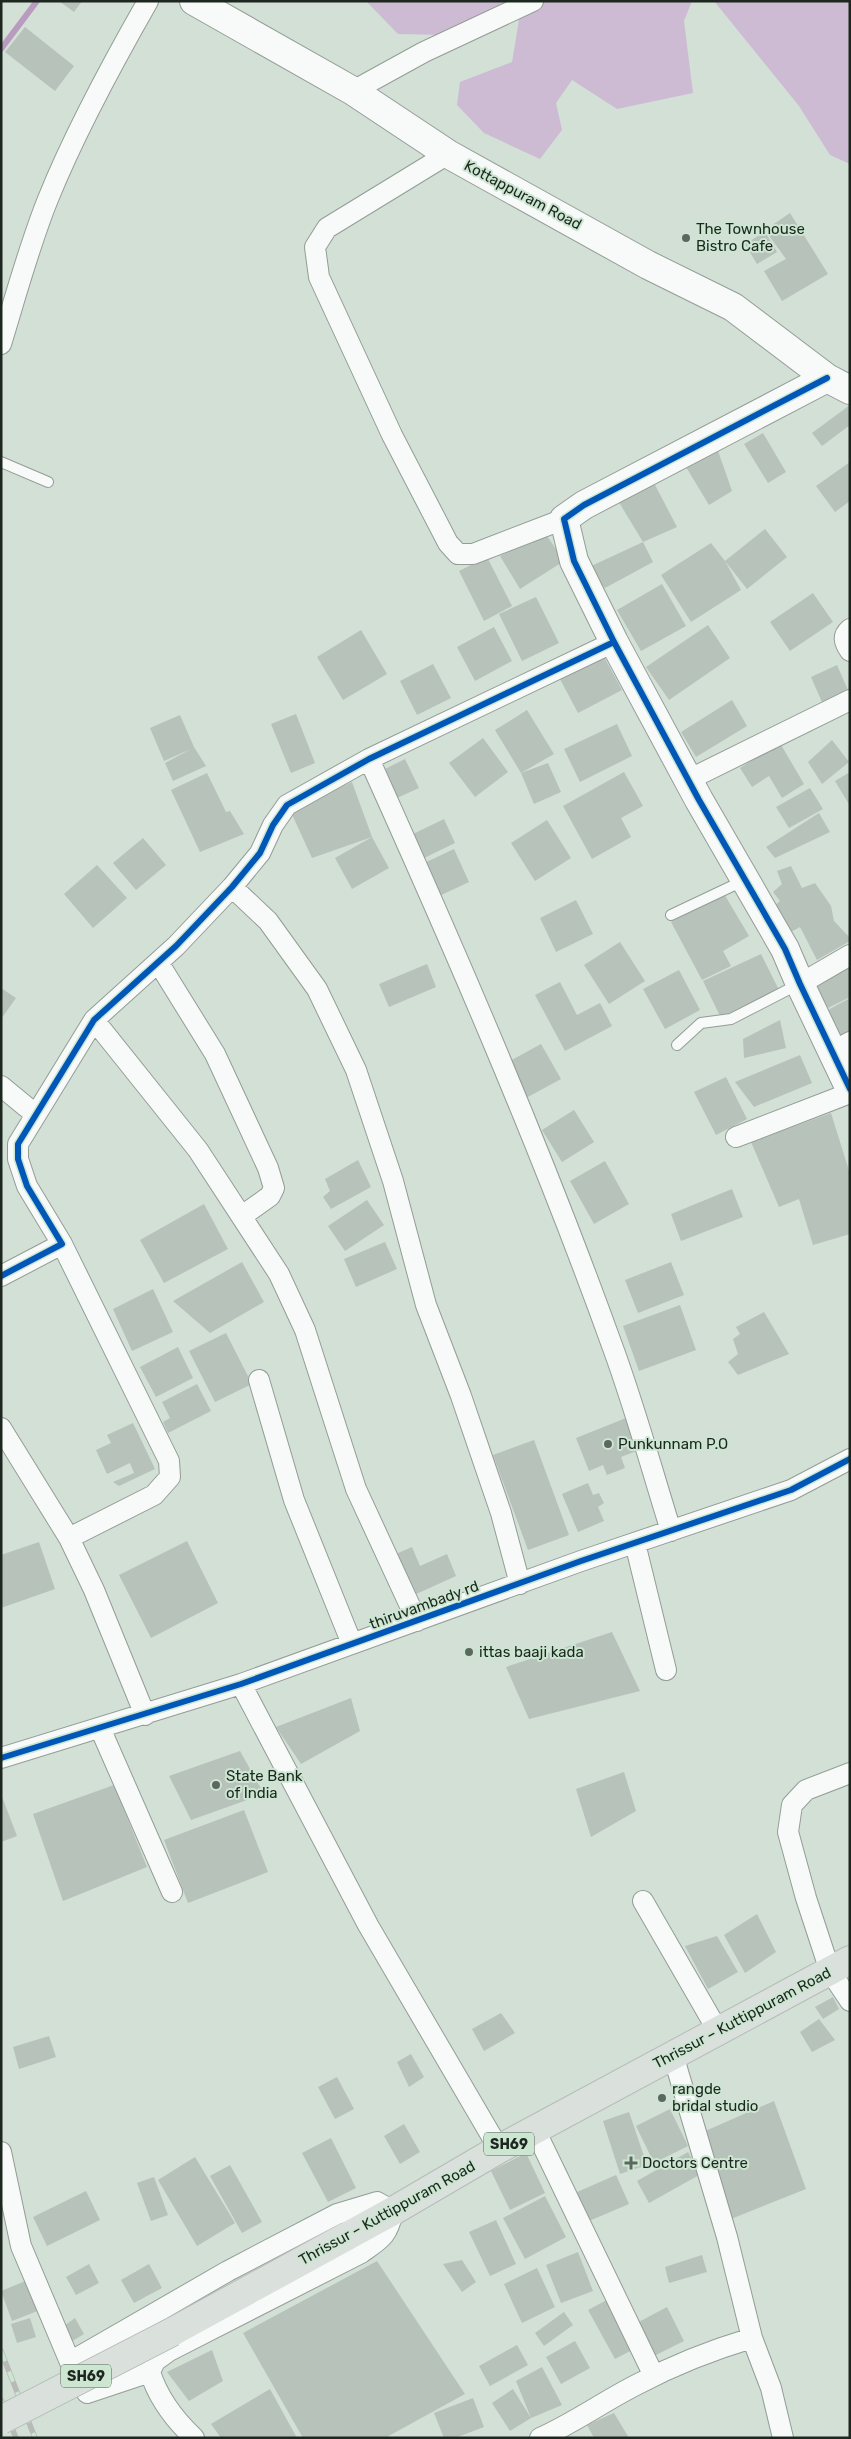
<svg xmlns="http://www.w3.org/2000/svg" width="851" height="2439" font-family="Rubik,sans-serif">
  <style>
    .green { fill: #cdbbd3 }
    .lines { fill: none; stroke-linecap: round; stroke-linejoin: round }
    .stream { stroke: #b99bc0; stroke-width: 6 }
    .building { fill: #b7c2ba }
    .lane-casing { stroke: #939d96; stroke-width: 12 }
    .street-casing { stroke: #939d96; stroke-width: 22 }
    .secondary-casing { stroke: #939d96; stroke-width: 30 }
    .primary-casing { stroke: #b5bcb7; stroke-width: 30 }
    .lane { stroke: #f8faf9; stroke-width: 10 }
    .street { stroke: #f8faf9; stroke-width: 20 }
    .secondary { stroke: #f8faf9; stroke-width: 28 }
    .primary { stroke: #dae1dc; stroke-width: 28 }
    .rail-casing { stroke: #b7bab7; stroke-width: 5.5 }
    .rail { stroke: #cce6d2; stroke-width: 4; stroke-dasharray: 11; stroke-linecap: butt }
    .primary-bridge-casing { stroke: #b5bcb7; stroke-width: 30; stroke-linecap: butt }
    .primary-bridge { stroke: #dae1dc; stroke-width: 28 }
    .cycleway-casing { stroke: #cce6d2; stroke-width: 9 }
    .cycleway { stroke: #0057b8; stroke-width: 6 }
    .poi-dot { fill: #5c685f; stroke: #cce6d2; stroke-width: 2 }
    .labels { text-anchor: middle; stroke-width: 4; stroke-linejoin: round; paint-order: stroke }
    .shield { fill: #cce6d2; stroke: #526055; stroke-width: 1 }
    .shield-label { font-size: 14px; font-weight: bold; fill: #1d271f }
    .street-label { font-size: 15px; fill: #1d271f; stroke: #cce6d2 }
    .poi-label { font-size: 15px; fill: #1d271f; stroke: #cce6d2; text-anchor: start }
  </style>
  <rect width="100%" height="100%" fill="#d2e0d6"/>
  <path class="green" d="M 366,1 L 692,1 L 684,21 L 693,93 L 617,109 L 572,80 L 556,103 L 562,130 L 540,159 L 484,133 L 457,105 L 460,82 L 512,62 L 519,20 L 496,19 L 445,35 L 398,34 Z
    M 714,1 L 850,1 L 850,164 L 830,155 L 799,106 Z"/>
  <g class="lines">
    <path class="stream" d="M 1,49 L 37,1"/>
  </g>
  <path class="building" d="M 59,1 L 82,1 L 74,12 Z
    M 25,27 L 74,66 L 55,91 L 5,52 Z
    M 790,213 L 828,274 L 782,301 L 764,271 L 786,259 L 765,230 Z
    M 765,232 L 777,252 L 757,264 L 745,244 Z
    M 850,405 L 850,425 L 822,446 L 812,433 Z
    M 763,433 L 786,472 L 768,483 L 744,444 Z
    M 717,448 L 732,491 L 709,505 L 686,467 Z
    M 850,462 L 850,501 L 835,512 L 816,486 Z
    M 653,481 L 677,527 L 643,542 L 617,499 Z
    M 765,529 L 787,557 L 747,589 L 725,561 Z
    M 545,533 L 564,561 L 520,589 L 500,556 Z
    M 643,542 L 653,562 L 605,588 L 587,568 Z
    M 711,543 L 725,561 L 741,590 L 691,622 L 661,575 Z
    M 487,557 L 512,606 L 484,621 L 459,571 Z
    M 662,584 L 686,626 L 641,651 L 617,610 Z
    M 813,593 L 833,622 L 790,651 L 770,622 Z
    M 536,597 L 559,643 L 522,661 L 499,614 Z
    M 708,625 L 730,658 L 669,700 L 646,667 Z
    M 494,627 L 512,661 L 475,681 L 457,647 Z
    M 361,630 L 387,674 L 343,700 L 317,657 Z
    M 603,655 L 622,690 L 578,713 L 560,679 Z
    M 433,664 L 451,698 L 417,715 L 400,681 Z
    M 837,665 L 850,695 L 825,709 L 811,677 Z
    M 732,700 L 747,726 L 696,757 L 681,732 Z
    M 527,710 L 554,754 L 521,773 L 548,763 L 561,792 L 534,804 L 521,773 L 495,730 Z
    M 296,714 L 315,763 L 291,773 L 271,724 Z
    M 180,715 L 194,747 L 206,766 L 173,781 L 165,763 L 191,749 L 164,761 L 150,728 Z
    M 617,724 L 632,756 L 580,782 L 564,749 Z
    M 483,738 L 508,772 L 475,797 L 449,763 Z
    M 832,740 L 849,762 L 822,784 L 808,762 Z
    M 780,743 L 804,784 L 782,798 L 769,776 L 752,787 L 740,768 Z
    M 405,759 L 419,788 L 397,798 L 383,770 Z
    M 624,772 L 643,806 L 621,818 L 631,837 L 592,859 L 563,806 Z
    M 850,772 L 850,806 L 835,781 Z
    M 207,773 L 226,812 L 230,811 L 244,834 L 200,852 L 171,790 Z
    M 352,782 L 372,837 L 389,868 L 352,889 L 335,858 L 372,837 L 312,858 L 290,810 Z
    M 810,788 L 823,809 L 789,828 L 776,807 Z
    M 819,813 L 830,832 L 775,858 L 766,847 Z
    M 444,819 L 455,843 L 420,860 L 409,836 Z
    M 547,820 L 571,858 L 535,881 L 511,843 Z
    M 143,838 L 166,865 L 136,890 L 113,863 Z
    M 454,849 L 469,882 L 437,897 L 422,864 Z
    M 97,865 L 127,898 L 93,928 L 64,894 Z
    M 791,866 L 802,888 L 815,883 L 831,906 L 834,921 L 850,938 L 850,941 L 817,960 L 800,927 L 789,933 L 783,916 L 774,906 L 780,901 L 773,892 L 782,884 L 777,871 Z
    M 723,892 L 749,936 L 723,951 L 731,966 L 702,980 L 671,922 Z
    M 576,900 L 593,934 L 556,952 L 540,918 Z
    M 620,942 L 645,981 L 609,1004 L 584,965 Z
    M 761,954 L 779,990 L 721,1018 L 703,981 Z
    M 850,963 L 850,997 L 828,1008 L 814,982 Z
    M 427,964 L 436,987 L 389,1007 L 379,984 Z
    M 679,970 L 700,1010 L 665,1029 L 643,989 Z
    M 560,982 L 577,1015 L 600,1003 L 612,1026 L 565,1051 L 535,995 Z
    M 1,988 L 16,998 L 1,1019 Z
    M 850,998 L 850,1036 L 842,1039 L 828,1010 Z
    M 780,1020 L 786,1048 L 744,1058 L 743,1039 Z
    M 541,1044 L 561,1079 L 526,1098 L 506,1063 Z
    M 800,1055 L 812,1083 L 754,1107 L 735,1082 Z
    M 726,1077 L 747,1119 L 716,1135 L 694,1092 Z
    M 574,1110 L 594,1142 L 562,1162 L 542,1130 Z
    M 831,1113 L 850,1174 L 850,1234 L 813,1245 L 799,1199 L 779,1207 L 751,1142 Z
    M 358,1160 L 371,1187 L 331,1209 L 323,1197 L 330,1191 L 325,1179 Z
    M 605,1161 L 629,1204 L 594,1224 L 570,1181 Z
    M 732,1189 L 743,1217 L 681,1241 L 671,1214 Z
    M 367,1200 L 384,1225 L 345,1251 L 328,1226 Z
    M 204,1204 L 228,1249 L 164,1283 L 140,1240 Z
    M 385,1242 L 397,1269 L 356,1287 L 344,1259 Z
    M 242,1262 L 264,1302 L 210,1333 L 173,1301 Z
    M 671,1262 L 684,1295 L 638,1313 L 625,1280 Z
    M 153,1289 L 173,1332 L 132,1351 L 113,1309 Z
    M 680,1305 L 696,1350 L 639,1371 L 623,1326 Z
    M 764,1312 L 789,1354 L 738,1375 L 728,1362 L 738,1354 L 733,1339 L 740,1334 L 736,1327 Z
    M 226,1333 L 252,1384 L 215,1402 L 189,1351 Z
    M 178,1347 L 193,1378 L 156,1397 L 140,1367 Z
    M 197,1384 L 211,1411 L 168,1433 L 163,1422 L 170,1418 L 162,1402 Z
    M 626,1418 L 639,1450 L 621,1457 L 625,1468 L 607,1475 L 603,1465 L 589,1471 L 576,1438 Z
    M 133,1423 L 155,1469 L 119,1486 L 113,1482 L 134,1473 L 130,1463 L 107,1474 L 96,1450 L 111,1443 L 107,1435 Z
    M 534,1440 L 569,1535 L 528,1550 L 493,1455 Z
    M 588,1483 L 593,1495 L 599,1493 L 604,1503 L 598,1507 L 604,1521 L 578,1532 L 562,1494 Z
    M 187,1541 L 218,1603 L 151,1638 L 119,1575 Z
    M 39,1542 L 55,1589 L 1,1608 L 1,1555 Z
    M 412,1547 L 420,1566 L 447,1554 L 456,1576 L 414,1595 L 396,1554 Z
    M 612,1632 L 640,1691 L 529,1719 L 506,1667 Z
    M 351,1698 L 360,1731 L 301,1764 L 276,1727 Z
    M 240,1751 L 264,1794 L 191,1820 L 169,1776 Z
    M 624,1772 L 636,1811 L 591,1837 L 576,1789 Z
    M 114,1785 L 147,1867 L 63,1901 L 33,1814 Z
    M 1,1794 L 17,1836 L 1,1842 Z
    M 244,1810 L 268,1872 L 188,1903 L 164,1840 Z
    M 757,1914 L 776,1952 L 745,1973 L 724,1935 Z
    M 717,1936 L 738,1972 L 708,1989 L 685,1946 Z
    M 833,1997 L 839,2009 L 823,2019 L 815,2007 Z
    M 501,2013 L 515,2033 L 484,2051 L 472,2029 Z
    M 819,2019 L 835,2040 L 812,2052 L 800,2032 Z
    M 49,2036 L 56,2057 L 19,2069 L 13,2047 Z
    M 411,2054 L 424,2077 L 409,2087 L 397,2062 Z
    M 337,2077 L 354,2109 L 335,2119 L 318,2087 Z
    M 774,2101 L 806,2189 L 731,2219 L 703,2132 Z
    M 670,2109 L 688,2146 L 654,2163 L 636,2126 Z
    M 629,2112 L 647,2165 L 620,2174 L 603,2121 Z
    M 404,2124 L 420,2152 L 400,2164 L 384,2136 Z
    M 331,2138 L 356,2188 L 328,2202 L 302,2153 Z
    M 688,2152 L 701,2174 L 649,2203 L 637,2181 Z
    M 526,2153 L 545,2193 L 510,2210 L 491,2171 Z
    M 195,2157 L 235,2223 L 197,2246 L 158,2180 Z
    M 230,2165 L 262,2222 L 242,2233 L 210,2176 Z
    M 616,2175 L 629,2204 L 589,2221 L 568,2196 Z
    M 154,2177 L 168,2215 L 151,2221 L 137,2183 Z
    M 86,2191 L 100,2220 L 47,2246 L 33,2217 Z
    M 545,2196 L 566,2237 L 525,2259 L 503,2218 Z
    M 496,2220 L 516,2264 L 490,2276 L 469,2232 Z
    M 578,2252 L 593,2291 L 561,2303 L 546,2265 Z
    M 702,2255 L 707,2272 L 669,2283 L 665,2267 Z
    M 462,2260 L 476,2282 L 462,2292 L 443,2264 Z
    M 377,2261 L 465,2394 L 385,2438 L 303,2438 L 243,2333 Z
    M 89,2264 L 99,2283 L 76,2295 L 66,2277 Z
    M 149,2264 L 162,2288 L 134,2303 L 121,2280 Z
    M 537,2268 L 555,2307 L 522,2323 L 504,2284 Z
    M 28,2280 L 40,2310 L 12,2321 L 1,2291 Z
    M 607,2300 L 634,2349 L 615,2359 L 588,2310 Z
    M 667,2307 L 684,2341 L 652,2357 L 635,2324 Z
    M 564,2312 L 573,2325 L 544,2346 L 535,2333 Z
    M 30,2318 L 36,2337 L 17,2343 L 11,2324 Z
    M 75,2318 L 84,2334 L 69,2343 L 61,2328 Z
    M 575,2341 L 590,2368 L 561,2384 L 546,2357 Z
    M 517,2345 L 528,2365 L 490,2386 L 479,2366 Z
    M 212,2350 L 223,2381 L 189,2401 L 167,2372 Z
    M 542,2367 L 562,2405 L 531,2418 L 516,2381 Z
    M 270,2389 L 297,2438 L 221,2438 L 211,2424 Z
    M 513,2389 L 531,2418 L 510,2431 L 492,2403 Z
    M 473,2398 L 484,2427 L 455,2438 L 444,2438 L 434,2413 Z
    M 614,2413 L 629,2438 L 594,2438 L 587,2425 Z"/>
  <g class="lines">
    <g class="lane-casing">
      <path id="lane" d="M 1,462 L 48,482
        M 671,915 L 745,880
        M 677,1045 L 701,1023 L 731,1019 L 799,984"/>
    </g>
    <g class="street-casing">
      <path id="street" d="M 353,91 L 424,52 L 533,1
        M 448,154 L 327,228 L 315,247 L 319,277 L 392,435 L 448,543 L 458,554 L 473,554 L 564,519
        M 1,344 C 16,295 29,246 48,199 C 75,132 112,64 148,1
        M 850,629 C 842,636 844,642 850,651
        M 369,759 C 456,952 541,1148 613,1348 C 635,1408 652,1470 671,1531
        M 688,780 L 850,700
        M 232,887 L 268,921 L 317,989 L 356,1070 L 393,1181 L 426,1305 L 461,1396 L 501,1513 L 520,1584
        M 158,962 L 215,1054 L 268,1168 L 274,1188 L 270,1196 L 242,1216
        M 800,984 L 850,955
        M 94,1020 L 198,1150 L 279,1274 L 305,1330 L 356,1489 L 417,1621
        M 833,1051 L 850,1042
        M 1,1086 L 35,1114
        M 736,1137 L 850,1093
        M 62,1244 L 169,1461 L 170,1477 L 154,1495 L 69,1538 L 94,1590 L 145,1715
        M 1,1276 L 62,1244 L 27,1186 L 18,1159 L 18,1144 L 94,1020 L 176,946 L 232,887 L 260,853 L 273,825 L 287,805 L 369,759 L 614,642
        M 259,1380 L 294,1500 L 352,1644
        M 1,1428 L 69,1538
        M 635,1543 L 666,1670
        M 241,1684 L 368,1925 L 499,2149
        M 100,1728 L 172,1892
        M 1,1758 L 241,1684 L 581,1561 L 791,1490 L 850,1459
        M 850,1773 L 806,1790 L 792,1805 L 788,1832 L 806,1898 L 830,1971 L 850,2001
        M 643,1901 L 718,2031
        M 673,2055 L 727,2237 L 752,2338 L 771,2388 L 783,2438
        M 535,2130 L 654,2376
        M 1,2152 L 21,2246 L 70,2362 L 87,2393 L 150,2372
        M 70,2362 L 228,2271 L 337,2214 L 377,2202 L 393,2211 C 388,2236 381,2239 361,2253 L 169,2351 L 155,2361 L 150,2372 C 158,2398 174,2419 194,2438
        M 540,2438 C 574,2423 604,2401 638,2384 C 674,2365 712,2350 752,2338"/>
    </g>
    <g class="secondary-casing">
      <path id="secondary" d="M 194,1 L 353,91 L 448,154 L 648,265 L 733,307 L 827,378 L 850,390
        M 827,378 L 584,505 L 564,519 L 574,561 L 614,642 L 699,800 L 785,949 L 800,984 L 850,1089"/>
    </g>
    <g class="primary-casing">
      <path id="primary" d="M 172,2332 L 393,2211 L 499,2149 L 850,1960"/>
    </g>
    <use href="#lane" class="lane"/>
    <use href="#street" class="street"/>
    <use href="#secondary" class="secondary"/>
    <use href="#primary" class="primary"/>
    <g class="rail-casing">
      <path id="rail" d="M 1,2351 L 35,2438
        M 1,2400 L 16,2438"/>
    </g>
    <use href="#rail" class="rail"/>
    <g class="primary-bridge-casing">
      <path id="primary-bridge" d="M 1,2420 L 172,2332"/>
    </g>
    <use href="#primary-bridge" class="primary-bridge"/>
    <g class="cycleway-casing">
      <path id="cycleway" d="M 827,378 L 584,505 L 564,519 L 574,561 L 614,642 L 699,800 L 785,949 L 800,984 L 850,1089
        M 1,1276 L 62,1244 L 27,1186 L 18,1159 L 18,1144 L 94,1020 L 176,946 L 232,887 L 260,853 L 273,825 L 287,805 L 369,759 L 614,642
        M 1,1758 L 241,1684 L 581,1561 L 791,1490 L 850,1459"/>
    </g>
    <use href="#cycleway" class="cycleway"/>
  </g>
  <g class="poi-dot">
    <circle cx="686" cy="238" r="5"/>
    <circle cx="608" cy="1444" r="5"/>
    <circle cx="469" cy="1652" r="5"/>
    <circle cx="216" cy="1785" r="5"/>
    <circle cx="662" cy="2098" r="5"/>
    <path d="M628.5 2155.5h5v5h5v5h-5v5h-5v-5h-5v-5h5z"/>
  </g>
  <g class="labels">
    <g class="shield">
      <rect x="484" y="2132.5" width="50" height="23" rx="4"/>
      <rect x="61" y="2364.5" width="50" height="23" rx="4"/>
    </g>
    <g class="shield-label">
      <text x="509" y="2149">SH69</text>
      <text x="86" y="2381">SH69</text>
    </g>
    <g class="street-label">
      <text transform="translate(523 195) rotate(28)" y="5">Kottappuram Road</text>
      <text transform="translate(424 1605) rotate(-20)" y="5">thiruvambady rd</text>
      <text transform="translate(742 2018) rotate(-28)" y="5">Thrissur – Kuttippuram Road</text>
      <text transform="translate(387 2213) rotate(-29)" y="5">Thrissur – Kuttippuram Road</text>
    </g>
    <g class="poi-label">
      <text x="696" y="234">The Townhouse<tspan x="696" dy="17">Bistro Cafe</tspan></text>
      <text x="618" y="1449">Punkunnam P.O</text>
      <text x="479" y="1657">ittas baaji kada</text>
      <text x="226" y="1781">State Bank<tspan x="226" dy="17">of India</tspan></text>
      <text x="672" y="2094">rangde<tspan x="672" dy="17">bridal studio</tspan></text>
      <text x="642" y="2168">Doctors Centre</text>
    </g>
  </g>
  <rect width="851" height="2439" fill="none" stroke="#1d271f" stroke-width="5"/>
</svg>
